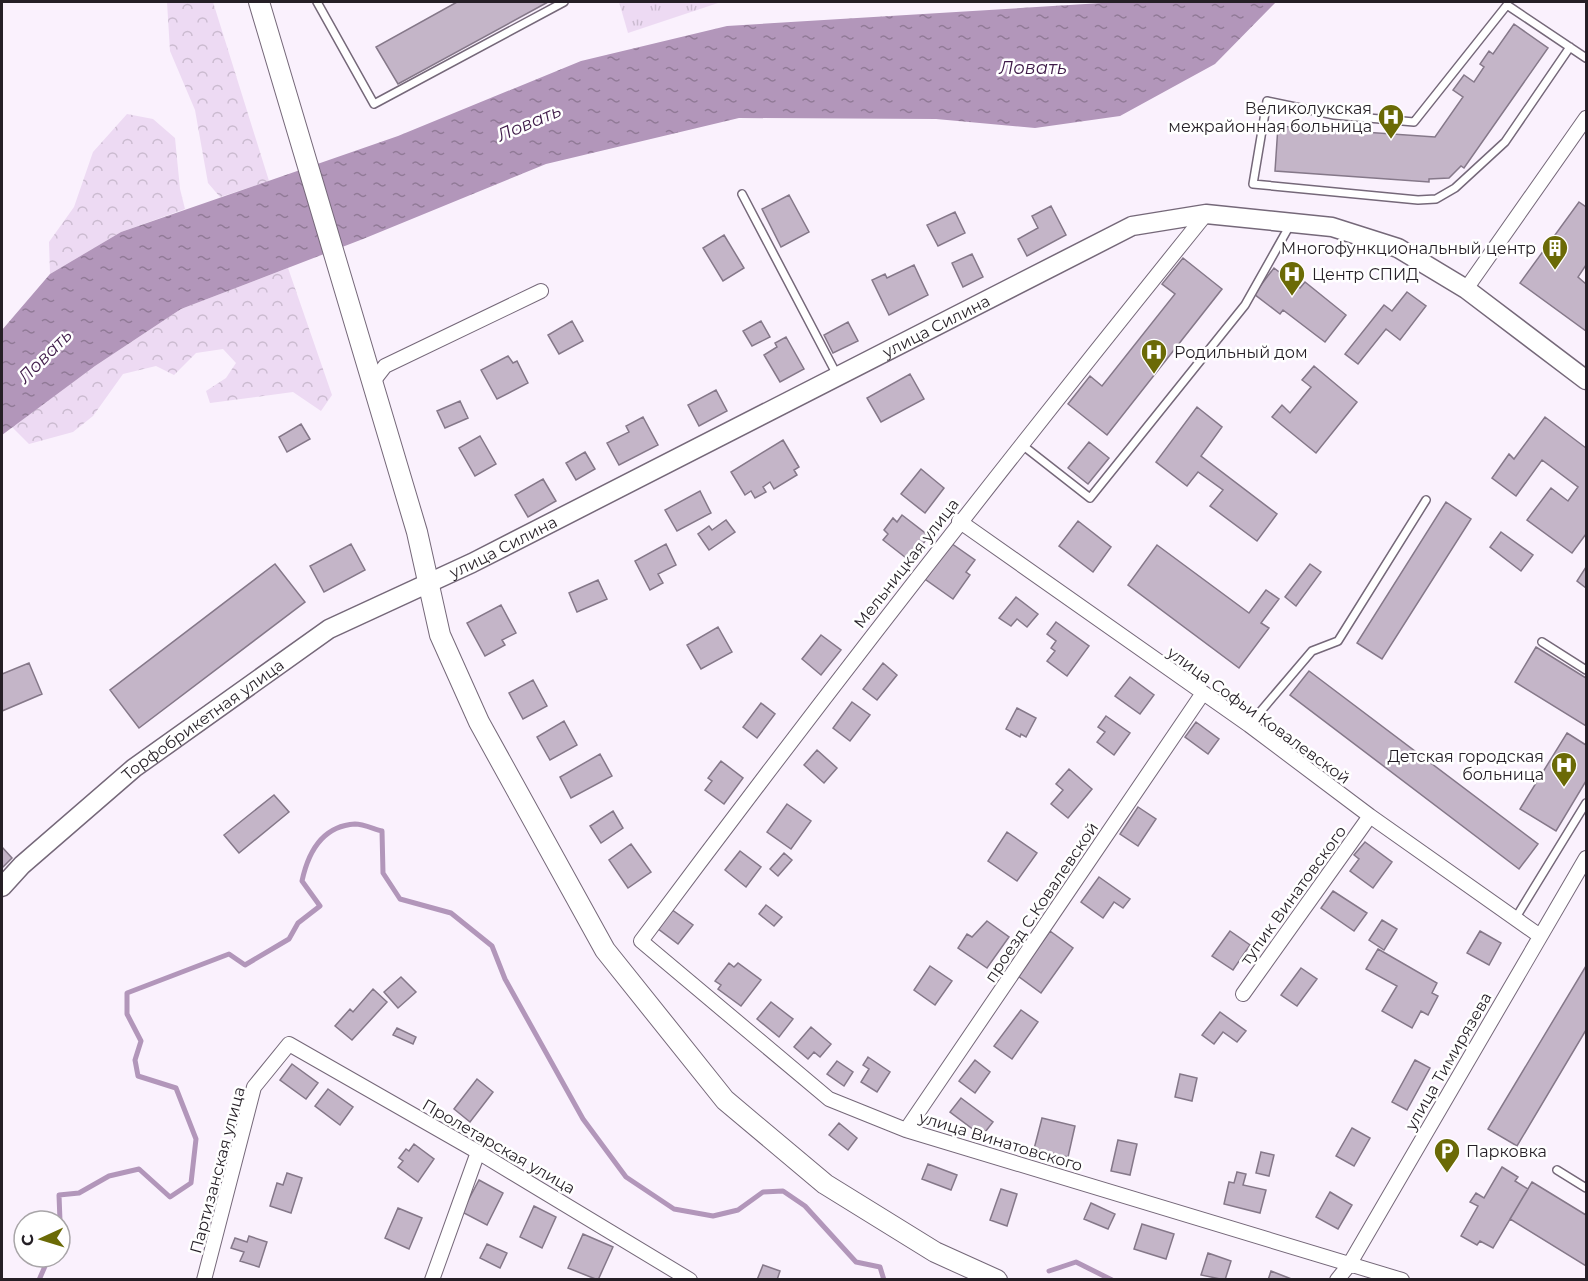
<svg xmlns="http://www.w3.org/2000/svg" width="1588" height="1281" font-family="Montserrat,sans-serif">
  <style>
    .grass { fill: url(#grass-tufts) }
    .forest { fill: url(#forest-crowns) }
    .water { fill: url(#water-ripples) }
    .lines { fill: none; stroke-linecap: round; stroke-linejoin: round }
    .stream { stroke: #b296ba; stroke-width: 5 }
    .building { fill: #c4b5c8; stroke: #857889; stroke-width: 1.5 }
    .service-casing { stroke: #756879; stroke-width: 10 }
    .minor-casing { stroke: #756879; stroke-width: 16 }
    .tertiary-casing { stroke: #756879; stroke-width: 21 }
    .secondary-casing { stroke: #756879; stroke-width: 22 }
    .service { stroke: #fff; stroke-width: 7 }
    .minor { stroke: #fff; stroke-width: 14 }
    .tertiary { stroke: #fff; stroke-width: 18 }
    .secondary { stroke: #fff; stroke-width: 20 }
    .labels { text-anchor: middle; stroke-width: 5; stroke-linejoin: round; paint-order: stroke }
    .poi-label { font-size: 16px; fill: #251f26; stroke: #fff; text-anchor: end }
    .street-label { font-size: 16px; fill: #251f26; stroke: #fff }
    .water-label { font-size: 18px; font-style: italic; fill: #3e1a48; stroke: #fff }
  </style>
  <defs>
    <pattern id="grass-tufts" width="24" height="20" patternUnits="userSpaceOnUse" patternTransform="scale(1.5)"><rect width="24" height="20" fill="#eddaf3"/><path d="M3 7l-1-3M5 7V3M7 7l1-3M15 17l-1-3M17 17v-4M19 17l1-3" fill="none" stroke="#cbbbd0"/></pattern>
    <pattern id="forest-crowns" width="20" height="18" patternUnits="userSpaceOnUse" patternTransform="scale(1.5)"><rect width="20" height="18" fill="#eddaf3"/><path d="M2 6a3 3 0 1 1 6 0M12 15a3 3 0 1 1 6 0" fill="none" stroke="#cbbbd0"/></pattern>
    <pattern id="water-ripples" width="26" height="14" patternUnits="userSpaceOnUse" patternTransform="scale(1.5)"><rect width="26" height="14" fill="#b296ba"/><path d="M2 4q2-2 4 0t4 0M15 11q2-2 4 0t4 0" fill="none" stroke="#917a97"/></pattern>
  </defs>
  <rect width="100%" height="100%" fill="#faf1fd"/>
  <path class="grass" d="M 619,2 L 721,2 L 628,33 Z"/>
  <path class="forest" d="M 167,2 L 213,2 L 269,181 L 220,197 L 208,183 L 195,110 L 170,51 Z
    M 127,114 L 153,119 L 175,138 L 180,189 L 185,209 L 121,232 L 50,274 L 49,242 L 74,207 L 93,152 Z
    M 288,268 L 332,395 L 321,411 L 293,392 L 210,403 L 206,391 L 226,378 L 236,363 L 223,349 L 196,353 L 174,375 L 156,366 L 123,374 L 93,416 L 73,432 L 29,444 L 12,427 L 95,366 L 181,309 Z"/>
  <path class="water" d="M 1118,2 L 1276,2 L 1215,64 L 1120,116 L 1035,128 L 936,119 L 739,118 L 546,164 L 363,239 L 181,309 L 95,366 L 2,435 L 2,330 L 50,274 L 121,232 L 398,136 L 581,61 L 727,26 Z"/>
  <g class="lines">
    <path class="stream" d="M 60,1221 L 59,1195 L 79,1193 L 109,1176 L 139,1169 L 170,1197 L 191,1183 L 196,1139 L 176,1088 L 138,1076 L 135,1060 L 141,1041 L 127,1014 L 127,993 L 229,954 L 245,965 L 289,939 L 298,923 L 320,906 L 302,881 C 308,853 322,826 355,824 C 363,824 374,829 382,831 L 383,873 L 400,899 L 451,913 L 492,946 L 505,979 L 583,1119 L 626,1177 L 674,1209 L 713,1216 L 738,1210 L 763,1192 L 783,1191 L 805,1206 L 856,1262 L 880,1267 L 884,1280
      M 1049,1271 L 1076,1262 L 1112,1280
      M 39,1280 L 49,1257"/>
  </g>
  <path class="building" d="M 457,2 L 548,2 L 398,84 L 376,47 Z
    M 1514,24 L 1548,48 L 1464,168 L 1461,166 L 1449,178 L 1429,179 L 1429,182 L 1275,171 L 1278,126 L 1435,137 L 1463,97 L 1453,90 L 1464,75 L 1474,82 L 1484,67 L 1480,64 L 1489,51 L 1493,54 Z
    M 789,195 L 809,232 L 781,247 L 762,209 Z
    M 1579,202 L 1586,207 L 1586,265 L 1578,277 L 1586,284 L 1586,331 L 1520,283 Z
    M 1051,206 L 1066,235 L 1027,256 L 1018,239 L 1038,228 L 1032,216 Z
    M 955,212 L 965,233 L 938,246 L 927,225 Z
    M 724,235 L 744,268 L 723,281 L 703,248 Z
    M 972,254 L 983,277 L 963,287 L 952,263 Z
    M 1183,258 L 1222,289 L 1107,435 L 1068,404 L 1090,376 L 1102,386 L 1175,294 L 1162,284 Z
    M 914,265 L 928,295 L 889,315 L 872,280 L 885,274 L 887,278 Z
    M 1274,268 L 1300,288 L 1305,282 L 1346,315 L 1325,342 L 1283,310 L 1280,314 L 1254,294 Z
    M 1407,292 L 1426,306 L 1400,340 L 1386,329 L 1358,364 L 1345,354 L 1384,305 L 1392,311 Z
    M 572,321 L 583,341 L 559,354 L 548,335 Z
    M 761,321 L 770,337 L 752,346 L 743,331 Z
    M 848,322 L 858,341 L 833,353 L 824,335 Z
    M 786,337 L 804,369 L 780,382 L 764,355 L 777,347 L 775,343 Z
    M 508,356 L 513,363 L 517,361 L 528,383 L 497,399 L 481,370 Z
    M 1314,366 L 1357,402 L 1316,453 L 1272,417 L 1282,405 L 1290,413 L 1311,387 L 1302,380 Z
    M 910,374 L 924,399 L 881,422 L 867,398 Z
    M 716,390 L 727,411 L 699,426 L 688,405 Z
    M 460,401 L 468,418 L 445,428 L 437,411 Z
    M 1197,407 L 1222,427 L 1201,456 L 1277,514 L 1257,541 L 1210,506 L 1223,490 L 1198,472 L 1187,486 L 1156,462 Z
    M 643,417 L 658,445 L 619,465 L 607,443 L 629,432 L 626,426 Z
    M 1545,417 L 1586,448 L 1586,534 L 1572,553 L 1527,520 L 1551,488 L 1568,501 L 1578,487 L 1542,460 L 1516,496 L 1492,478 L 1509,454 L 1514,459 Z
    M 301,424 L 310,439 L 287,452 L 279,437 Z
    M 480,436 L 496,464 L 475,476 L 459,448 Z
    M 783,440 L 799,467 L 794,470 L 797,475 L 774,489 L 770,482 L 763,487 L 766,492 L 755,498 L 751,491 L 745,495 L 731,472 Z
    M 1089,442 L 1109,458 L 1088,484 L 1068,468 Z
    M 585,452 L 595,469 L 576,480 L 566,463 Z
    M 921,469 L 944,488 L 925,513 L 901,494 Z
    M 543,479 L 556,501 L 528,517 L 515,495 Z
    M 700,491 L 711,513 L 677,531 L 665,510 Z
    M 1446,502 L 1471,519 L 1382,659 L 1357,643 Z
    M 902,515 L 929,536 L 910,561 L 883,540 L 888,534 L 884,530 L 893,518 L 897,522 Z
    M 726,520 L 735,532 L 709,550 L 698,534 L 709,526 L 712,530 Z
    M 1078,521 L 1111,547 L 1093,572 L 1059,546 Z
    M 1501,532 L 1533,555 L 1521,571 L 1490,547 Z
    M 948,541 L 975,560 L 966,572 L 970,575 L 953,599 L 922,577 Z
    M 351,544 L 365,570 L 324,592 L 310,566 Z
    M 666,544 L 676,565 L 658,574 L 663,583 L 650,590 L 635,561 Z
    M 1157,545 L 1249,613 L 1266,590 L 1279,599 L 1261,623 L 1269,628 L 1239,668 L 1128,585 Z
    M 275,564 L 305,602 L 139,728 L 110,690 Z
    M 1310,564 L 1321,572 L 1296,606 L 1285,597 Z
    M 1586,567 L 1586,588 L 1577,581 Z
    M 598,580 L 607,599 L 577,612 L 569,593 Z
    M 1016,597 L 1038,614 L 1027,627 L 1017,619 L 1011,626 L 999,618 Z
    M 501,605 L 516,633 L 502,640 L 505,645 L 485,656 L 467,623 Z
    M 1056,622 L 1089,646 L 1067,676 L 1047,661 L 1055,651 L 1051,648 L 1056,641 L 1047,634 Z
    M 718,627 L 732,652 L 701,669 L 687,645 Z
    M 821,635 L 841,650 L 821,675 L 802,659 Z
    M 1536,647 L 1586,678 L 1586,726 L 1515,682 Z
    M 29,663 L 42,694 L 2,711 L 2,674 Z
    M 883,663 L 897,675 L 877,700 L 863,689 Z
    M 1309,671 L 1538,844 L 1519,869 L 1290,695 Z
    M 1130,677 L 1154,695 L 1140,714 L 1115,696 Z
    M 533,680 L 547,706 L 523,719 L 509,693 Z
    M 852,702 L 870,715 L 850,741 L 833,728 Z
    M 761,703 L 775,714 L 757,738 L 743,727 Z
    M 1017,708 L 1036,718 L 1026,737 L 1021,734 L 1020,737 L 1006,729 Z
    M 1106,716 L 1130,733 L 1114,755 L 1097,742 L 1105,732 L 1098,727 Z
    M 564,721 L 577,745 L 550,760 L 537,737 Z
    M 1196,722 L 1219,739 L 1208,754 L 1185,737 Z
    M 1567,733 L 1586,745 L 1586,781 L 1556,831 L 1520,809 Z
    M 817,750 L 837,768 L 824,783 L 804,765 Z
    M 600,754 L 612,776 L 571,798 L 560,777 Z
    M 721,761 L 743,778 L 724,804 L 705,790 L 712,781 L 708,778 Z
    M 1069,769 L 1092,789 L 1068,818 L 1051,804 L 1063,790 L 1056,784 Z
    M 274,795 L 289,812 L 239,853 L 224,835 Z
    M 787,804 L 811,821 L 791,849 L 767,832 Z
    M 1138,807 L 1156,819 L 1138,846 L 1120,834 Z
    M 613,811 L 623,828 L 601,843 L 590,826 Z
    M 1007,832 L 1037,853 L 1017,881 L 988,861 Z
    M 1365,842 L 1392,862 L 1373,888 L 1350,871 L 1359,859 L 1354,855 Z
    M 631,844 L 651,872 L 628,888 L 609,860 Z
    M 2,847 L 12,858 L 2,868 Z
    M 740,851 L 761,867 L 746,887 L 725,870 Z
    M 784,853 L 792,860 L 778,876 L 770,869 Z
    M 1099,877 L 1130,899 L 1123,908 L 1114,902 L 1103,918 L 1081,902 Z
    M 1333,891 L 1367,913 L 1354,931 L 1321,908 Z
    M 766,905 L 782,917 L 774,926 L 759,914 Z
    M 671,909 L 693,925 L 678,944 L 657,928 Z
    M 1382,920 L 1397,929 L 1384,950 L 1369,940 Z
    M 987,921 L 1009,937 L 987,968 L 958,948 L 967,934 L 972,937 Z
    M 1050,931 L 1073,948 L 1041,993 L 1018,976 Z
    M 1230,931 L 1250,945 L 1233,970 L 1212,956 Z
    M 1480,931 L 1501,943 L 1489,965 L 1467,953 Z
    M 1378,949 L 1437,983 L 1432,993 L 1438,996 L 1428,1015 L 1421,1011 L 1412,1028 L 1382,1011 L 1397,986 L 1366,969 Z
    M 729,963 L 734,967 L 738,963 L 761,980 L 741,1006 L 718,989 L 721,985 L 715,981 Z
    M 930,966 L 952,981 L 935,1005 L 914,990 Z
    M 1586,966 L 1586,1030 L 1517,1146 L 1488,1129 Z
    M 1301,968 L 1317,979 L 1297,1006 L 1281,995 Z
    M 401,977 L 416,992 L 398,1008 L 384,992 Z
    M 373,989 L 387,1002 L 352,1040 L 335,1026 L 350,1009 L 353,1012 Z
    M 771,1002 L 793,1019 L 779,1037 L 757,1019 Z
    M 1021,1010 L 1038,1022 L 1012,1059 L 994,1046 Z
    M 1220,1012 L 1246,1031 L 1237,1042 L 1223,1032 L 1214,1044 L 1202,1035 Z
    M 811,1027 L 831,1044 L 820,1057 L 814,1052 L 808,1059 L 794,1047 Z
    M 397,1028 L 416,1037 L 413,1044 L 393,1035 Z
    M 868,1057 L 890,1072 L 877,1092 L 861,1082 L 869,1069 L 863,1065 Z
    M 975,1060 L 990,1072 L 975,1093 L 959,1081 Z
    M 1415,1060 L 1430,1068 L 1407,1110 L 1392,1102 Z
    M 837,1061 L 853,1072 L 844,1086 L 827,1074 Z
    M 292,1064 L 318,1083 L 306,1099 L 280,1080 Z
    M 1180,1074 L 1197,1078 L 1192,1101 L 1175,1097 Z
    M 477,1079 L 493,1092 L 470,1122 L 454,1109 Z
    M 328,1089 L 353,1107 L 340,1125 L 315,1106 Z
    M 961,1098 L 993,1122 L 982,1136 L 950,1112 Z
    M 1042,1118 L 1075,1126 L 1068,1157 L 1034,1149 Z
    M 839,1123 L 857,1138 L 848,1150 L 829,1135 Z
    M 1352,1128 L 1370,1138 L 1354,1166 L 1336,1156 Z
    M 1118,1140 L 1137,1144 L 1130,1175 L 1111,1171 Z
    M 414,1144 L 434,1159 L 418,1182 L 398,1167 L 403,1161 L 399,1158 L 406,1149 L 409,1151 Z
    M 1261,1152 L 1274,1155 L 1269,1176 L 1256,1173 Z
    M 928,1164 L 957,1175 L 951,1190 L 922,1179 Z
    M 1502,1167 L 1518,1177 L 1515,1181 L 1528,1189 L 1493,1248 L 1480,1241 L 1477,1245 L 1461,1236 L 1478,1206 L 1470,1202 L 1476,1193 L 1484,1198 Z
    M 1237,1172 L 1246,1174 L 1243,1185 L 1266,1190 L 1260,1213 L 1224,1204 L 1229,1182 L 1234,1183 Z
    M 287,1173 L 302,1178 L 291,1213 L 270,1206 L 277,1183 L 283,1185 Z
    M 479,1180 L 503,1193 L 487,1225 L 462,1212 Z
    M 1532,1182 L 1586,1215 L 1586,1266 L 1510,1219 Z
    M 1001,1189 L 1017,1194 L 1007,1226 L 990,1220 Z
    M 1330,1192 L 1352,1205 L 1338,1229 L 1316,1217 Z
    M 1091,1203 L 1115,1214 L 1108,1229 L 1084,1219 Z
    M 534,1206 L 556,1217 L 542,1248 L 520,1237 Z
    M 398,1208 L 422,1218 L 409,1249 L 385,1238 Z
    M 1142,1224 L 1174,1234 L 1166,1259 L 1134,1249 Z
    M 583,1234 L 613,1247 L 598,1280 L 568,1268 Z
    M 249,1236 L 267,1242 L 259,1267 L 240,1261 L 244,1252 L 231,1248 L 235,1238 L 247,1242 Z
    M 487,1244 L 507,1253 L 500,1268 L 480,1258 Z
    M 1208,1253 L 1231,1261 L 1225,1280 L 1201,1275 Z
    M 763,1265 L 780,1271 L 777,1280 L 757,1280 Z
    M 1271,1271 L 1294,1280 L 1268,1280 Z"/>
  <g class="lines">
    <g class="service-casing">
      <path id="service" d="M 317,2 L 374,104 L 564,2
        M 1570,47 L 1505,142 L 1455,188 L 1436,199 L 1418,200 L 1253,184 L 1267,101 L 1334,115 L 1414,122 L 1507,5 L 1586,58
        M 742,194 L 837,375
        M 1021,444 L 1090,498 L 1245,305 L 1290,225
        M 1542,642 L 1586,670
        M 1249,725 L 1312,651 L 1338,641 L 1426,500
        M 1515,919 L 1586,803
        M 1557,1170 L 1586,1188"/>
    </g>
    <g class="minor-casing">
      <path id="minor" d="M 1206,214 C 1013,453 825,694 641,941 L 829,1099 L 906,1130 L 1402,1280
        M 1466,289 L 1586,118
        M 371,384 L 385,366 L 541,291
        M 959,521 L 1249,725 L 1370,816 L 1540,936
        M 1243,994 L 1370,816
        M 906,1130 L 1203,693
        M 204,1280 L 254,1087 L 289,1044 L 478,1152 L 690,1280
        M 432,1280 L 478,1152
        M 1337,1280 L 1349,1265 L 1586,858"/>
    </g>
    <g class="tertiary-casing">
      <g id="tertiary">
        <path id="s1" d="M 2,887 L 22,865 L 134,768 L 329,629 L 472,563 L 1132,226 L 1206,214 L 1332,227 L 1398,248 L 1466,289 L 1586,380"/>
      </g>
    </g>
    <g class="secondary-casing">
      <path id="secondary" d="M 259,2 L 417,532 L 440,635 L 479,722 L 605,950 L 725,1100 L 825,1184 L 935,1252 L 997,1280"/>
    </g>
    <use href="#service" class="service"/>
    <use href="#minor" class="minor"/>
    <use href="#tertiary" class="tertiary"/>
    <use href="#secondary" class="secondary"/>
  </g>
  <defs>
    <g id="hospital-pin" transform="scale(1.35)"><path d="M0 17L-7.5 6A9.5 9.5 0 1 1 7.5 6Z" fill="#6b6a06" stroke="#fff"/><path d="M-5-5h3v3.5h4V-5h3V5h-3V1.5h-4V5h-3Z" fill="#fff"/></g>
    <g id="building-pin" transform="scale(1.35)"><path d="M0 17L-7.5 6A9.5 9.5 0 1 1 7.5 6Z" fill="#6b6a06" stroke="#fff"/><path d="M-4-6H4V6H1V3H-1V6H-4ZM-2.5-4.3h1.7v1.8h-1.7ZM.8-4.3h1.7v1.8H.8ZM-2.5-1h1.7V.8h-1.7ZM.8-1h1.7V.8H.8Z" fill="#fff"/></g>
    <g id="parking-pin" transform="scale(1.35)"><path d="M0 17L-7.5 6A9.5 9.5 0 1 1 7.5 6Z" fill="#6b6a06" stroke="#fff"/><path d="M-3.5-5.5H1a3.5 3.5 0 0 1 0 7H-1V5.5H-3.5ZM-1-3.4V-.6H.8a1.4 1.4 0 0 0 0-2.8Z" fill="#fff"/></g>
  </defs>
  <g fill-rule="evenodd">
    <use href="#hospital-pin" x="1391" y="117"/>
    <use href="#building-pin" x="1555" y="248"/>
    <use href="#hospital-pin" x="1292" y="274"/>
    <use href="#hospital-pin" x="1154" y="352"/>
    <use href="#hospital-pin" x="1564" y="765"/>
    <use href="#parking-pin" x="1447" y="1151"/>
  </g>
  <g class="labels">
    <g class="poi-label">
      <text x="1372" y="114">Великолукская<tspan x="1372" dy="18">межрайонная больница</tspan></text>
      <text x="1536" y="254">Многофункциональный центр</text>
      <text x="1312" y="280" text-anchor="start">Центр СПИД</text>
      <text x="1174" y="358" text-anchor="start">Родильный дом</text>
      <text x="1544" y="762">Детская городская<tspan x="1544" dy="18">больница</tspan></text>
      <text x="1466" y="1157" text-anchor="start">Парковка</text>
    </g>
    <g class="street-label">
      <text dy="6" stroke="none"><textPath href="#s1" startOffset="1096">улица Силина</textPath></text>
      <text dy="6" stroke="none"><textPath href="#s1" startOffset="610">улица Силина</textPath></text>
      <text transform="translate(906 563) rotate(-52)" y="6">Мельницкая улица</text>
      <text transform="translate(1259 715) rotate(36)" y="6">улица Софьи Ковалевской</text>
      <text dy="6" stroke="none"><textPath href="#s1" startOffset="262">Торфобрикетная улица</textPath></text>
      <text transform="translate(1293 895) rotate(-54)" y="6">тупик Винатовского</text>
      <text transform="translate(1041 902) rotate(-56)" y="6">проезд С.Ковалевской</text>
      <text transform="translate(1448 1061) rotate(-60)" y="6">улица Тимирязева</text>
      <text transform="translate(1001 1141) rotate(17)" y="6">улица Винатовского</text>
      <text transform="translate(499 1146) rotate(30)" y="6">Пролетарская улица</text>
      <text transform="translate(217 1170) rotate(-75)" y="6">Партизанская улица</text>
    </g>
    <g class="water-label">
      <text x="1033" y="74">Ловать</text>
      <text transform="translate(529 123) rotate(-23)" y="6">Ловать</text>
      <text transform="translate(45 356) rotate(-45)" y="6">Ловать</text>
    </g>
  </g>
  <rect width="1588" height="1281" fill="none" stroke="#251f26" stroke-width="6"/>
  <g transform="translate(42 1239) rotate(266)"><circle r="28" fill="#ffffff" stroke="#a8a5a8" stroke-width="1.5"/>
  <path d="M0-4.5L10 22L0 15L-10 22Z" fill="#6b6a06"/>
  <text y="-9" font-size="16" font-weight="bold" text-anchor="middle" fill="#251f26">С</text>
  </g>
</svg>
